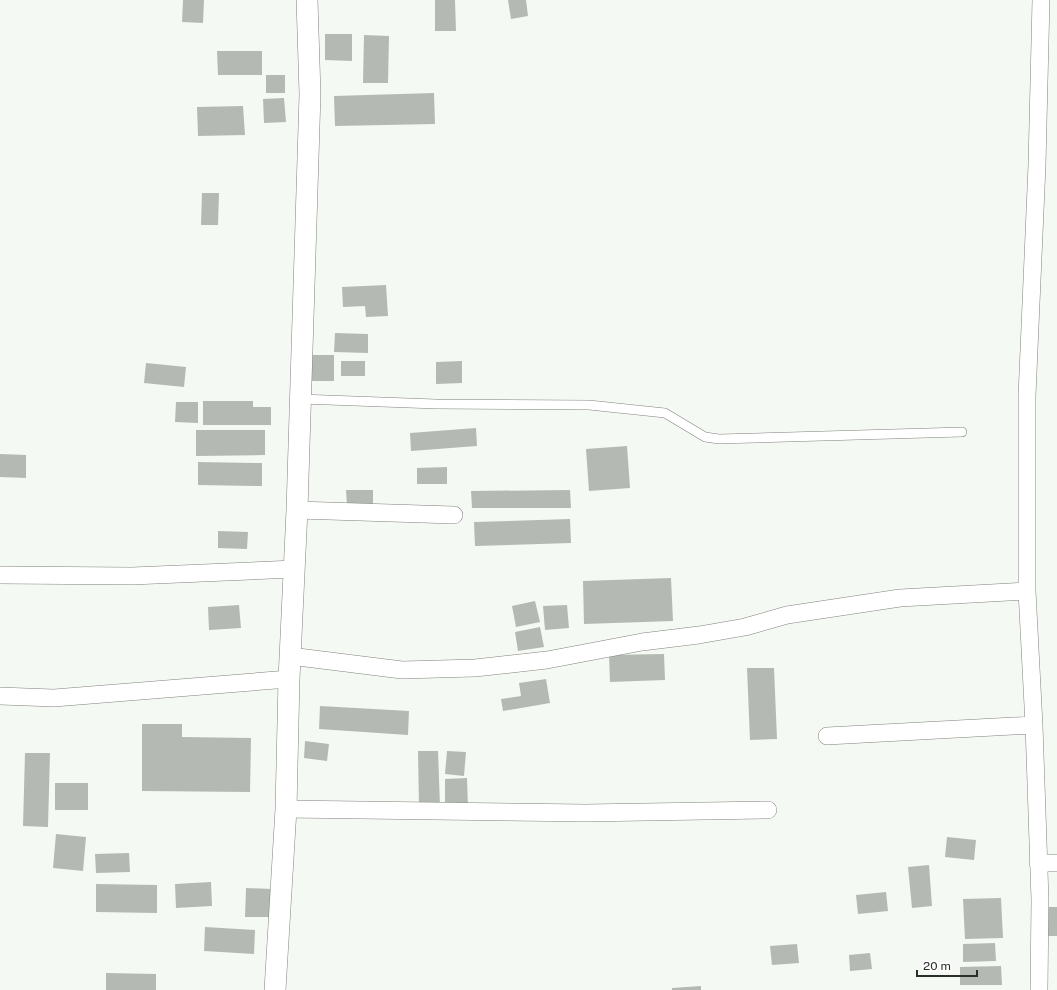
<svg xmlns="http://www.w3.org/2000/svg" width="1057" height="990" font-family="'Public Sans',sans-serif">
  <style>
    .building { fill: #b5b9b4 }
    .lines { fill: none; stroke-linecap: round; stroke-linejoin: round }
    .service-casing { stroke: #80837e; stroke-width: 10 }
    .minor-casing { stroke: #80837e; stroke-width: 18 }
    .tertiary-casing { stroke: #80837e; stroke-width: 22 }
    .service { stroke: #fff; stroke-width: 9 }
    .minor { stroke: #fff; stroke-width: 17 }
    .tertiary { stroke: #fff; stroke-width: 21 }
  </style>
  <rect width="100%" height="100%" fill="#f5f9f3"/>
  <path class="building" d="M 183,0 L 204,0 L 203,23 L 182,22 Z
    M 435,0 L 455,0 L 456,31 L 435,31 Z
    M 508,0 L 526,0 L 528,16 L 511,19 Z
    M 325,34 L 352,34 L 352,61 L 325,60 Z
    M 364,35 L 389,36 L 388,83 L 363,83 Z
    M 217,51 L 262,51 L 262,75 L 218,75 Z
    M 266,75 L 285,75 L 285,93 L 266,93 Z
    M 434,93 L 435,124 L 335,126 L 334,96 Z
    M 284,98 L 286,122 L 264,123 L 263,99 Z
    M 243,106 L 245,135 L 198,136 L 197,107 Z
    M 202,193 L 219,193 L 218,225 L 201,225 Z
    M 386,285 L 388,316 L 366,317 L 365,306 L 343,307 L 342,287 Z
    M 335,333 L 368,334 L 368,353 L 334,352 Z
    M 311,355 L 334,355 L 334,381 L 310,381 Z
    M 341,361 L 365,361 L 365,376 L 341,376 Z
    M 462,361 L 462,383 L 436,384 L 436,362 Z
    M 146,363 L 186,367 L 184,387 L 144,383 Z
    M 203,401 L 253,401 L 253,407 L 271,407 L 271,425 L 203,425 Z
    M 176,402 L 198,402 L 198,423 L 175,422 Z
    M 476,428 L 477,446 L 411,451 L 410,433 Z
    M 196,430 L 265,430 L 265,455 L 196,456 Z
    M 627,446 L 630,488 L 589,491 L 586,449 Z
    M 0,454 L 26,455 L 26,478 L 0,477 Z
    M 198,462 L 262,463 L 262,486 L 198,485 Z
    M 447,467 L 447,484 L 417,484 L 417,468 Z
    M 346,490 L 373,490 L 373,506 L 347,506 Z
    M 570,490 L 571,508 L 472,508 L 471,491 Z
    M 570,519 L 571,543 L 475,546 L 474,522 Z
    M 218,531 L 248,532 L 247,549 L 218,548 Z
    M 671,578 L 673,621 L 584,624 L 583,581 Z
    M 535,601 L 540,622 L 516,627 L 512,606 Z
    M 239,605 L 241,628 L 209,630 L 208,607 Z
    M 567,605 L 569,628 L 545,630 L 543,606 Z
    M 540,627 L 544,647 L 518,651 L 515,632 Z
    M 664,654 L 665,680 L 610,682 L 609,655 Z
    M 747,668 L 774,668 L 777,739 L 750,740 Z
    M 546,679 L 550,703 L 503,711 L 501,699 L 521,696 L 519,683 Z
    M 320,706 L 409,711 L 408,735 L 319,729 Z
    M 142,724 L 182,724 L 182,737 L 251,738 L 250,792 L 142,791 Z
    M 305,741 L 329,744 L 327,761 L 304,758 Z
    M 418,751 L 438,751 L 440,806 L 419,807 Z
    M 447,751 L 466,752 L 464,776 L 445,774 Z
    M 25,753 L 50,753 L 48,827 L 23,826 Z
    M 467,778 L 468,809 L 445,809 L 445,779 Z
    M 55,783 L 88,783 L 88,810 L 55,810 Z
    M 56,834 L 86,837 L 83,871 L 53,868 Z
    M 947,837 L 976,840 L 974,860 L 945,857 Z
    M 129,853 L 130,872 L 96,873 L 95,854 Z
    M 929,865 L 932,906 L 912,908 L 908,867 Z
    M 211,882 L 212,906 L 176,908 L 175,884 Z
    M 96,884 L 157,885 L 157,913 L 96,912 Z
    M 246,888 L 272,889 L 271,917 L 245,917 Z
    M 886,892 L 888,911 L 858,914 L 856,895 Z
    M 1001,898 L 1003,938 L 965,939 L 963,899 Z
    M 1043,907 L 1057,907 L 1057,936 L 1043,936 Z
    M 205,927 L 255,930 L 254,954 L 204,951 Z
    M 995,943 L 996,961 L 963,962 L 963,944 Z
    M 797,944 L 799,963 L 772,965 L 770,946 Z
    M 870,953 L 872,969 L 850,971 L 849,955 Z
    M 1001,966 L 1002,985 L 960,985 L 960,967 Z
    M 106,973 L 156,974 L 156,990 L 106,990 Z
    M 701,986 L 701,990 L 672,990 L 672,988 Z"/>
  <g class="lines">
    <g class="service-casing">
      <path id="service" d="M 300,399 L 436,404 L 589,405 L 665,413 L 705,437 L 719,439 L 962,432"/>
    </g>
    <g class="minor-casing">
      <path id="minor" d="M 297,510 L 454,515
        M 0,575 L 132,576 L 295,569
        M 290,656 L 402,670 L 475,668 L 547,660 L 642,642 L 699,635 L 745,627 L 787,615 L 900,598 L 1027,591
        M 0,696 L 54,698 L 289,679
        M 827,736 L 1034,725
        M 286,809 L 586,813 L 768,810
        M 1038,863 L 1057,863
        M 1039,990 L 1040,900 L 1034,725 L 1027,591 L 1027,396 L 1037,165 L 1041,0"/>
    </g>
    <g class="tertiary-casing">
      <path id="tertiary" d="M 275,990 L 286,809 L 289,679 L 297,510 L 310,94 L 307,0"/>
    </g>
    <use href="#service" class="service"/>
    <use href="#minor" class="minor"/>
    <use href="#tertiary" class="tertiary"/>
  </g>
  <path d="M917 970v6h60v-6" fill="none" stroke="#2c2e2c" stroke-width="2"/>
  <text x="923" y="970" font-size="12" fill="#2c2e2c" stroke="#ffffff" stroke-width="3" paint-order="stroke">20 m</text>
</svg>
